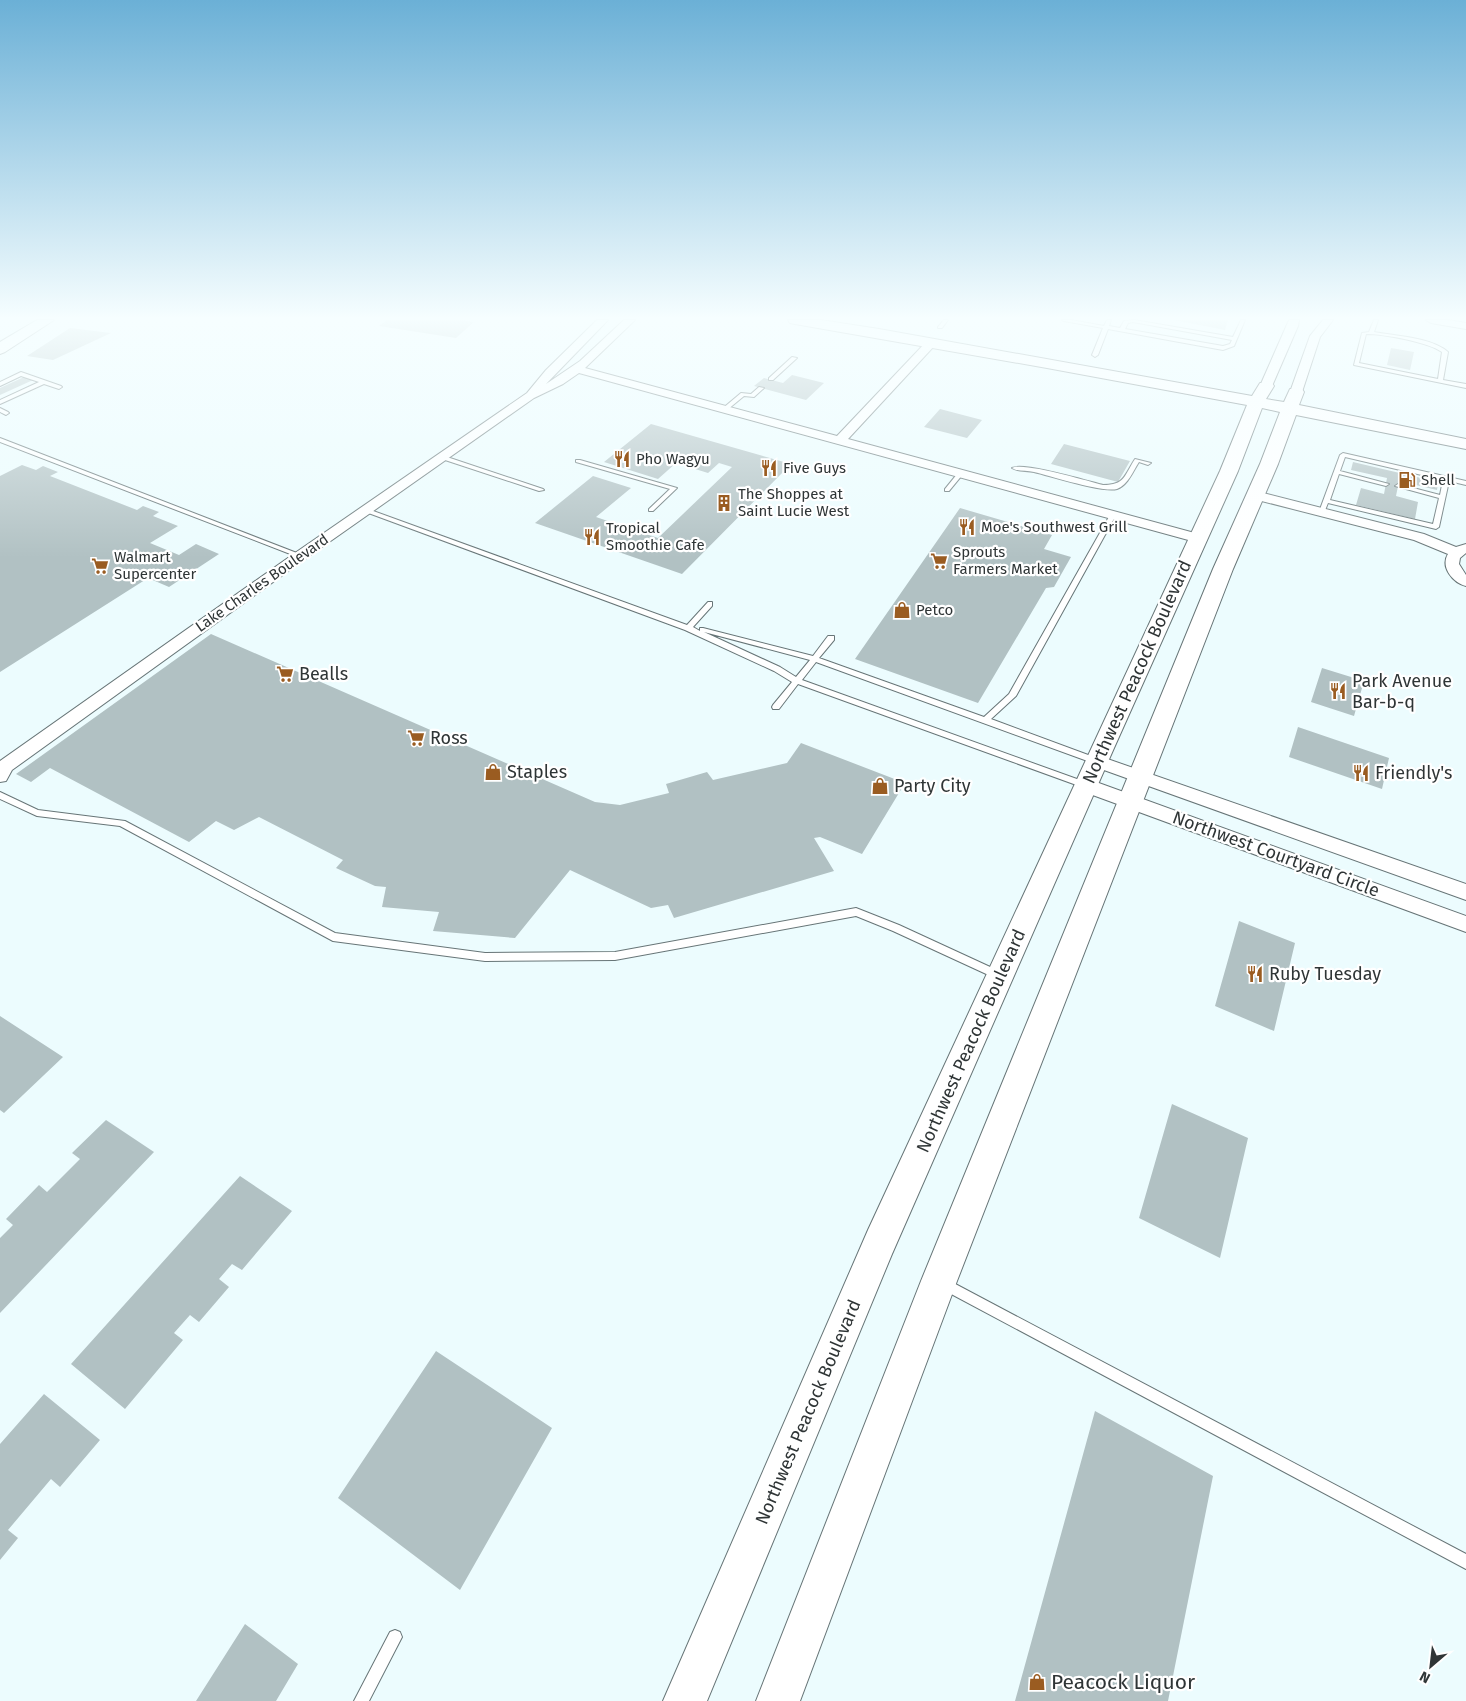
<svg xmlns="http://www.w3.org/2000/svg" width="1466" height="1701" font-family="'Fira Sans',sans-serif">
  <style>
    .building { fill: #b1c1c3 }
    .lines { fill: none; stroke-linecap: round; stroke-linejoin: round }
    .lane-casing { stroke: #677577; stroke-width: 2 }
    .street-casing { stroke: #677577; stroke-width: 2 }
    .secondary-casing { stroke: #677577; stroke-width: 2 }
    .lane { fill: #fff; fill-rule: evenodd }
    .street { fill: #fff; fill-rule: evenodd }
    .secondary { fill: #fff; fill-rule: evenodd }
    .labels { text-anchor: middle; stroke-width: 4.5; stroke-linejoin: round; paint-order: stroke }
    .far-poi-label { font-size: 15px; fill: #2f3536; stroke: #fff; text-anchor: start }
    .far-street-label { font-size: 15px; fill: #2f3536; stroke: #fff }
    .street-label { font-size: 18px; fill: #2f3536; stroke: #fff }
    .poi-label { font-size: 18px; fill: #2f3536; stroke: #fff; text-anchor: start }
    .near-poi-label { font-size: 21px; fill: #2f3536; stroke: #fff; text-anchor: start }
  </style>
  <rect width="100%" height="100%" fill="#ecfcfe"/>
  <path class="building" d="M 387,320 L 457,320 L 474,322 L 456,338 L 379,326 Z
    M 1174,320 L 1228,320 L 1225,330 Z
    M 70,328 L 111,333 L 53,360 L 27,356 Z
    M 1391,348 L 1414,352 L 1410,370 L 1387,365 Z
    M 792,375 L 824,383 L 806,400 L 754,386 L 764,378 L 783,383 Z
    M 24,377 L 33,380 L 0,395 L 0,388 Z
    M 940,409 L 982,420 L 967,438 L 924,427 Z
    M 651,424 L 791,464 L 682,574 L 535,523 L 593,476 L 631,488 L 596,517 L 658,538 L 732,467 L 719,463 L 708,473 L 676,463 L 658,479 L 604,462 Z
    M 1064,444 L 1130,461 L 1118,482 L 1051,464 Z
    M 1353,462 L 1438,482 L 1437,490 L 1399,481 L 1396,496 L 1418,502 L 1415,519 L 1356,505 L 1361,488 L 1384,494 L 1387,478 L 1351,470 Z
    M 22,465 L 36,470 L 43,466 L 58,472 L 50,476 L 137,510 L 143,506 L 159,512 L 153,516 L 178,526 L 150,543 L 179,555 L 196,544 L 219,554 L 169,587 L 148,578 L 0,672 L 0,476 Z
    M 960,508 L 1052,535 L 1044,549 L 1071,557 L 1054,587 L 1046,588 L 978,703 L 855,659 Z
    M 211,634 L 595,802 L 620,805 L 669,793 L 666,784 L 707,772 L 713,780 L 787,763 L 801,743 L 905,783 L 862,854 L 820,837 L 814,838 L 834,871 L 674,918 L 668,905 L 651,908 L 570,870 L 515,938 L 433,931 L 439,912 L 382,907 L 386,887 L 375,886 L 336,868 L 343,860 L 259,817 L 234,830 L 216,821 L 189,842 L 50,768 L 31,782 L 16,774 Z
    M 1322,668 L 1364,681 L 1354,716 L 1311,702 Z
    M 1298,727 L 1389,758 L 1382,789 L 1289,757 Z
    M 1239,921 L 1295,943 L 1274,1031 L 1215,1006 Z
    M 0,1016 L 63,1057 L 4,1113 L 0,1110 Z
    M 1172,1104 L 1248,1138 L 1220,1258 L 1139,1218 Z
    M 106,1120 L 154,1152 L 0,1313 L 0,1238 L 13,1225 L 6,1219 L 39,1185 L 47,1192 L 80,1159 L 72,1153 Z
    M 240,1176 L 292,1211 L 242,1270 L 232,1264 L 219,1279 L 229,1287 L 199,1322 L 190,1315 L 174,1333 L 183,1340 L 125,1409 L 71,1364 Z
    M 436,1351 L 552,1428 L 460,1590 L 338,1498 Z
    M 44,1394 L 100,1440 L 60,1487 L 51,1479 L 8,1530 L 18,1538 L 0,1560 L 0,1444 Z
    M 1095,1411 L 1213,1476 L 1168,1701 L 1015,1701 Z
    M 245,1624 L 298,1664 L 276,1701 L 196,1701 Z"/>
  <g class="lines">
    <g class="lane-casing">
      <path id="lane" d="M 944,320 L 948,320 L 942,328 L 938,328 L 938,327 Z
        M 1062,320 L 1071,320 L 1104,326 L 1107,320 L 1111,320 L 1109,326 L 1120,328 L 1124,321 L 1134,320 L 1233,337 L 1241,320 L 1245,320 L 1234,346 L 1223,350 L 1108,329 L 1098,355 L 1095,357 L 1092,355 L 1103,328 L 1064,321 ZM 1133,322 L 1232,340 L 1230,344 L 1223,346 L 1125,329 L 1128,323 Z
        M 1374,320 L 1378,320 L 1374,332 C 1395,336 1431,337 1448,352 L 1443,380 L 1466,384 L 1466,388 L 1354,365 L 1362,333 L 1369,332 ZM 1366,334 C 1384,334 1428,342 1442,352 L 1438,379 L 1359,363 Z
        M 792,357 L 797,358 L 773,380 L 769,380 L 769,378 Z
        M 21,372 L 61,386 L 62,387 L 59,389 L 44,384 L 0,404 L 0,400 L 39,382 L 21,376 L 0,386 L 0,382 Z
        M 759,387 L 764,388 L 754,397 L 744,396 L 727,410 L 722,409 L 741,393 L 751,394 Z
        M 0,408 L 8,412 L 9,413 L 6,415 L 0,412 Z
        M 0,438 L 302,555 L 303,556 L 302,557 L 298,557 L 0,442 Z
        M 1343,453 L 1466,481 L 1466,485 L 1449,481 L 1439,527 L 1436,529 L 1328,503 L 1324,513 L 1320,513 L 1319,512 L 1340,455 ZM 1345,457 L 1443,480 L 1440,495 L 1398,484 L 1395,486 L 1439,498 L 1433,524 L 1330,500 L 1339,474 L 1386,486 L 1389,484 L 1340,471 Z
        M 444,456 L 543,489 L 544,490 L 539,491 L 442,459 L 441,458 Z
        M 1135,459 L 1151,463 L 1148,465 L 1139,462 C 1133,471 1128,485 1117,489 C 1103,493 1051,476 1034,472 C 1027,470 1018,472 1012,468 C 1024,462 1087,481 1103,485 C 1125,485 1124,476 1135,459 Z
        M 576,460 L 580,460 L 677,488 L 653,511 L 649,511 L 649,509 L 670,489 L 576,462 Z
        M 958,473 L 963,474 L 949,491 L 945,491 L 945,489 Z
        M 365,508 L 687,625 L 708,602 L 712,602 L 712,606 L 693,627 L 700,631 L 700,628 L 703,628 L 813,656 L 828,636 L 834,636 L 834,640 L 819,658 L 984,717 L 1009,694 L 1110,515 L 1115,514 L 1116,515 L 1016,696 L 991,719 L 1099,759 L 1100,761 L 1096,764 L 1093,763 L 816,662 L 802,680 L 1088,783 L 1089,785 L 1088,787 L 1082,787 L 798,684 L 779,709 L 773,709 L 772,707 L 773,705 L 792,682 L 774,671 L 685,630 L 363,511 L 363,509 ZM 704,632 L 810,660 L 796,677 L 780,667 Z
        M 0,792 L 38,810 L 125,821 L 335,933 L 485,953 L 615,952 L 856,908 L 899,925 L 1001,972 L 1003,975 L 1001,978 L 998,979 L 995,978 L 893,931 L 856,916 L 615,960 L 485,961 L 333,941 L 120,826 L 37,816 L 0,799 Z
        M 944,1278 L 1466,1554 L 1466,1569 L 940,1288 L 938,1284 L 940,1280 Z
        M 395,1630 L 400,1632 L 402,1637 L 369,1701 L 354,1701 L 390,1632 Z"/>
    </g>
    <g class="street-casing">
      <path id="street" d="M 597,320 L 608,320 L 546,384 L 580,361 L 624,320 L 635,320 L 585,368 L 837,436 L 928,340 L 936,340 L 937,342 L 936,344 L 848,439 L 1202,535 L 1204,538 L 1197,542 L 1192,541 L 579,373 L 563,384 L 534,398 L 305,559 L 12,770 L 6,781 L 0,782 L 0,761 L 295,553 L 527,393 L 546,370 Z
        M 1289,320 L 1299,320 L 1298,326 L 1272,386 L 1266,389 L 1262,388 L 1260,386 Z
        M 1323,320 L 1333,320 L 1320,337 L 1302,392 L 1300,394 L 1292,394 L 1290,392 L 1310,336 Z
        M 1426,320 L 1448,320 L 1466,323 L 1466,329 L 1431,323 Z
        M 1255,491 L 1424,534 L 1456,547 L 1466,544 L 1466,553 L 1460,558 L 1459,564 L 1466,575 L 1466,586 C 1453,583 1440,567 1448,554 L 1414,540 L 1250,498 L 1248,495 L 1250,492 Z
        M 1096,755 L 1466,884 L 1466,900 L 1090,765 L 1087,761 L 1090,757 Z
        M 1085,778 L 1466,916 L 1466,932 L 1079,790 L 1076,785 L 1079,780 Z"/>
    </g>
    <g class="secondary-casing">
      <path id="secondary" d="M 37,320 L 54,320 L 5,352 L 0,354 L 0,342 Z
        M 788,320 L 821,320 L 879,329 L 1252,396 L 1260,383 L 1272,383 L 1274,386 L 1266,399 L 1284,402 L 1290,389 L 1302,389 L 1304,392 L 1299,405 L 1466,439 L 1466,449 L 1296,415 L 1278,464 L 1233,569 L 957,1281 L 800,1701 L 756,1701 L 921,1281 L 1213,569 L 1260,464 L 1280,412 L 1262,408 L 1238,471 L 1114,748 L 892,1254 L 707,1701 L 663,1701 L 868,1230 L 1220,471 L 1247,405 L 1047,368 L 795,324 L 790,323 Z"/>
    </g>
    <use href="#lane" class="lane"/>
    <use href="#street" class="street"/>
    <use href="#secondary" class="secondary"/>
  </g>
  <linearGradient id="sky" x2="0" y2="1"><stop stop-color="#6bb0d6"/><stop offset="0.57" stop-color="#f6feff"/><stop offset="1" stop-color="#f6feff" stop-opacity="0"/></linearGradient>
  <rect width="1466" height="558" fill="url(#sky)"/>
  <defs>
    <g id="restaurant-bare" transform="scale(1.35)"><path d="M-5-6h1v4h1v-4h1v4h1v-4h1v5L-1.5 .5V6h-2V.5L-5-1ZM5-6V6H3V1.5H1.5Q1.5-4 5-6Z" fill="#9a5c21" stroke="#fff" stroke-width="2.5" paint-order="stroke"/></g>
    <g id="fuel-bare" transform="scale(1.35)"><path d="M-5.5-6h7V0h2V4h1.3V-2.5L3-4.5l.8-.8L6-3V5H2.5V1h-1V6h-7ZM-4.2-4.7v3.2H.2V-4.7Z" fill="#9a5c21" stroke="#fff" stroke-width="2.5" paint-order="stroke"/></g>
    <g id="building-bare" transform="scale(1.35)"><path d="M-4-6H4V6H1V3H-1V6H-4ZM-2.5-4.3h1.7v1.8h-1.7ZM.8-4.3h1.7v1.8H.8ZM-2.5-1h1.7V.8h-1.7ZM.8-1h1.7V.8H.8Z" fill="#9a5c21" stroke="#fff" stroke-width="2.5" paint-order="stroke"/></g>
    <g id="supermarket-bare" transform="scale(1.35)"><path d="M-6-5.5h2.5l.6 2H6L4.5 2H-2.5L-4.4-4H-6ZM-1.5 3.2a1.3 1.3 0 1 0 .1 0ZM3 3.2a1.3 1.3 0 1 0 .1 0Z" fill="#9a5c21" stroke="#fff" stroke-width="2.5" paint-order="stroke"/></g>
    <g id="shop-bare" transform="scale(1.35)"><path d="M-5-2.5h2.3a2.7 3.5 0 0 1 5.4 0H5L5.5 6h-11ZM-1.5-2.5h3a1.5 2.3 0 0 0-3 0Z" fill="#9a5c21" stroke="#fff" stroke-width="2.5" paint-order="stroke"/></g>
  </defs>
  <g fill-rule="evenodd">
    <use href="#restaurant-bare" x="622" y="459"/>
    <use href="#restaurant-bare" x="769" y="468"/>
    <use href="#fuel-bare" x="1407" y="480"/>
    <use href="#building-bare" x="724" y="503"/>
    <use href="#restaurant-bare" x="967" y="527"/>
    <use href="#restaurant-bare" x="592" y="537"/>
    <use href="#supermarket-bare" x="939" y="561"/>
    <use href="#supermarket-bare" x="100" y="566"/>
    <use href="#shop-bare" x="902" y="610"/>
    <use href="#supermarket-bare" x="285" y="674"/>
    <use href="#restaurant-bare" x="1338" y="691"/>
    <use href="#supermarket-bare" x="416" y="738"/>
    <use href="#shop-bare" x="493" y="772"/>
    <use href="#restaurant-bare" x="1361" y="773"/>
    <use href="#shop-bare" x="880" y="786"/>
    <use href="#restaurant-bare" x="1255" y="974"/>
    <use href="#shop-bare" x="1037" y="1682"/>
  </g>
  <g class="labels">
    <g class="far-poi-label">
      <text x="636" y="464">Pho Wagyu</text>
      <text x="783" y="473">Five Guys</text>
      <text x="1421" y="485">Shell</text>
      <text x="738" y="499">The Shoppes at<tspan x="738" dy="17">Saint Lucie West</tspan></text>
      <text x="981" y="532">Moe's Southwest Grill</text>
      <text x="606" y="533">Tropical<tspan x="606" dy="17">Smoothie Cafe</tspan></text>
      <text x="953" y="557">Sprouts<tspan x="953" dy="17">Farmers Market</tspan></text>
      <text x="114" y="562">Walmart<tspan x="114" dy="17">Supercenter</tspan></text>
      <text x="916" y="615">Petco</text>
    </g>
    <g class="far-street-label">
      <text transform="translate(262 583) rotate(-35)" y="5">Lake Charles Boulevard</text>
    </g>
    <g class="street-label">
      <text transform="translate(1137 672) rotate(-66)" y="6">Northwest Peacock Boulevard</text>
      <text transform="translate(1276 854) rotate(20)" y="6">Northwest Courtyard Circle</text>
      <text transform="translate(971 1041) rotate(-66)" y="6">Northwest Peacock Boulevard</text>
      <text transform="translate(808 1412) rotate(-67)" y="6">Northwest Peacock Boulevard</text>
    </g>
    <g class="poi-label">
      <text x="299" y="680">Bealls</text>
      <text x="1352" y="687">Park Avenue<tspan x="1352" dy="21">Bar-b-q</tspan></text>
      <text x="430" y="744">Ross</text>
      <text x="507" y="778">Staples</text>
      <text x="1375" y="779">Friendly's</text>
      <text x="894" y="792">Party City</text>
      <text x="1269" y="980">Ruby Tuesday</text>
    </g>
    <g class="near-poi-label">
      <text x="1051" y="1689">Peacock Liquor</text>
    </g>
  </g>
  <g transform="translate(1431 1666) rotate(208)" stroke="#ffffff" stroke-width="4" paint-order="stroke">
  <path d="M0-4L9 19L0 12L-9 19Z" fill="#2f3536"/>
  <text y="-8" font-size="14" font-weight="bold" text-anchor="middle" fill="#2f3536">N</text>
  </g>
</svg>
